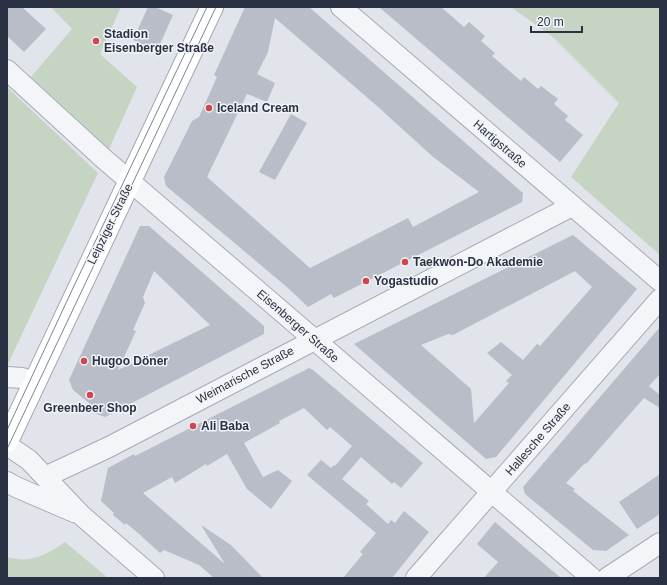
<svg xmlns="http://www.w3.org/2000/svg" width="667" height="585" font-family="Helvetica,sans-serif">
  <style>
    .green { fill: #c6d4c3 }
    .building { fill: #b9bdc7; fill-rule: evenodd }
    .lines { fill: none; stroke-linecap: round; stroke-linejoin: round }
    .minor-casing { stroke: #a6abb4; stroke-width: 22 }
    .major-casing { stroke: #a1a7b6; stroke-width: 24 }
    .minor { stroke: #f4f5f8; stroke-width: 20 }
    .major { stroke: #fff; stroke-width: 22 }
    .tram { stroke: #7b8294; stroke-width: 1 }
    .poi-dot { fill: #cf4650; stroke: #f1f3f7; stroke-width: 1.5 }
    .labels { text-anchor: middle; stroke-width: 3; stroke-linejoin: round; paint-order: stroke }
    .poi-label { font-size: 12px; font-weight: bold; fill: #293142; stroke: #f1f3f7; text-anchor: start }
    .street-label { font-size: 12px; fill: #293142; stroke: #f1f3f7 }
  </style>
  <rect width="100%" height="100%" fill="#e1e4ea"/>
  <path class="green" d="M 51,7 L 121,7 L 100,54 L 137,87 L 109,149 L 31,77 L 72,29 Z
    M 511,7 L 660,7 L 660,255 L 571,177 L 619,103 L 553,37 Z
    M 7,87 L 98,173 L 7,366 Z
    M 65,542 L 108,578 L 7,578 L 7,557 C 31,564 46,555 65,542 Z"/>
  <path class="building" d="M 7,7 L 22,7 L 46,29 L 24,52 L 7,36 Z
    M 148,7 L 155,7 L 173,15 L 157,51 L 133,40 Z
    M 245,7 L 309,7 L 523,193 L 522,202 L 334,298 L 331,294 L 308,307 L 288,288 L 225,235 L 166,186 L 164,177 L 192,121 L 199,117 L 217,77 L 214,75 ZM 275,18 L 377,106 L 432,156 L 479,192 L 413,227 L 408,218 L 310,268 L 207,177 L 247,94 L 267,102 L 275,83 L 257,74 L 268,52 Z
    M 379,7 L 441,7 L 464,27 L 469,22 L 485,36 L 481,41 L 495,53 L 492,56 L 521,81 L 524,77 L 538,89 L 541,86 L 558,99 L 554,104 L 568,116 L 565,120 L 583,135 L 560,162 Z
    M 291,114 L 307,123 L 275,180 L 259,172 Z
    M 140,226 L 149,226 L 264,326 L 264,334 L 105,417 L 94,413 L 90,404 L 73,390 L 69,380 ZM 154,271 L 210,325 L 118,370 L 136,331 L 133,330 L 145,303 L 143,297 Z
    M 573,235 L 637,289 L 496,457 L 486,459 L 354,344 ZM 575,271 L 592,287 L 540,346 L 537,344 L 523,360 L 501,342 L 487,353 L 512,375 L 506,381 L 509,383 L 474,423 L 471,389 L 421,345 L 448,334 L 453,335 Z
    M 660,327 L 660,374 L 649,386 L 660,395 L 660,408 L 644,398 L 586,464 L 585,463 L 566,483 L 575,489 L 573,491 L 629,535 L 606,551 L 593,550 L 525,494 L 523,487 Z
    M 309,368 L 313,370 L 423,463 L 401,488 L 394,482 L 392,484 L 361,457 L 342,479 L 369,501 L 366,504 L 388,524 L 391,520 L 395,523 L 404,511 L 429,532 L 392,578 L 343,578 L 363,554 L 360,552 L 376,533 L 307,475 L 321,460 L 331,468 L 334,465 L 335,466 L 352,446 L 330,427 L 327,430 L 304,408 L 279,421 L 280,423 L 244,443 L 263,477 L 278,470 L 292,481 L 271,509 L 247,489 L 227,454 L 207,466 L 206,464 L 175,483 L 172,477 L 143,493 L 225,564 L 201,525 L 231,545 L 263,578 L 214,578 L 199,565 L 164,550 L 160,553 L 138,533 L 126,523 L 125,525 L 113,515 L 114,513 L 101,501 L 108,468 L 134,454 L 135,456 Z
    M 660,474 L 660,514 L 637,529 L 619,502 Z
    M 495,522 L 530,552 L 561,578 L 484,578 L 498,562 L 477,544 Z"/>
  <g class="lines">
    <g class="minor-casing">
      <path id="minor" d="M 341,7 L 660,281
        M 7,70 L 104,159 L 592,578
        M 7,377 L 22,378 L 35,382
        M 7,445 L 29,460 L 81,515 L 154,578
        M 45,477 L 109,447 L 572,206
        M 7,482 L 16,487 L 74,512
        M 416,578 L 660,299
        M 607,578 L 660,543"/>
    </g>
    <g class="major-casing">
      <path id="major" d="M 7,441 L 212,7"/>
    </g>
    <use href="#minor" class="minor"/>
    <use href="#major" class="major"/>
    <path class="tram" d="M 7,430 L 73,288 L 207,7
      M 7,449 L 216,7"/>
  </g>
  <g class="poi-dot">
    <circle cx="96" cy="41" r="4"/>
    <circle cx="209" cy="108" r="4"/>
    <circle cx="405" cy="262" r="4"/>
    <circle cx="366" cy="281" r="4"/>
    <circle cx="84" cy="361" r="4"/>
    <circle cx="90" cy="395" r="4"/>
    <circle cx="193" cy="426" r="4"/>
  </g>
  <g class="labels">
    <g class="poi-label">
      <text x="104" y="38">Stadion<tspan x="104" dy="14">Eisenberger Straße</tspan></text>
      <text x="217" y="112">Iceland Cream</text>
      <text x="413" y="266">Taekwon-Do Akademie</text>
      <text x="374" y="285">Yogastudio</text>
      <text x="92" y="365">Hugoo Döner</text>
      <text x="90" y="412" text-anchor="middle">Greenbeer Shop</text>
      <text x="201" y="430">Ali Baba</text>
    </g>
    <g class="street-label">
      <text transform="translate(500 144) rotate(41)" y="4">Hartigstraße</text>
      <text transform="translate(110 224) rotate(-64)" y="4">Leipziger Straße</text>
      <text transform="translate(298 326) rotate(41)" y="4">Eisenberger Straße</text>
      <text transform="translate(245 375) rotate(-28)" y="4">Weimarische Straße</text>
      <text transform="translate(538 439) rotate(-49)" y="4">Hallesche Straße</text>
    </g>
  </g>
  <rect width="667" height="585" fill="none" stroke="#293142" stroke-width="16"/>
  <path d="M531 26v6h51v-6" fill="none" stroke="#293142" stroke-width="2"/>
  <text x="537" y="26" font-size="12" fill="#293142" stroke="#f1f3f7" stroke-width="3" paint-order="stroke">20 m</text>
</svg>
